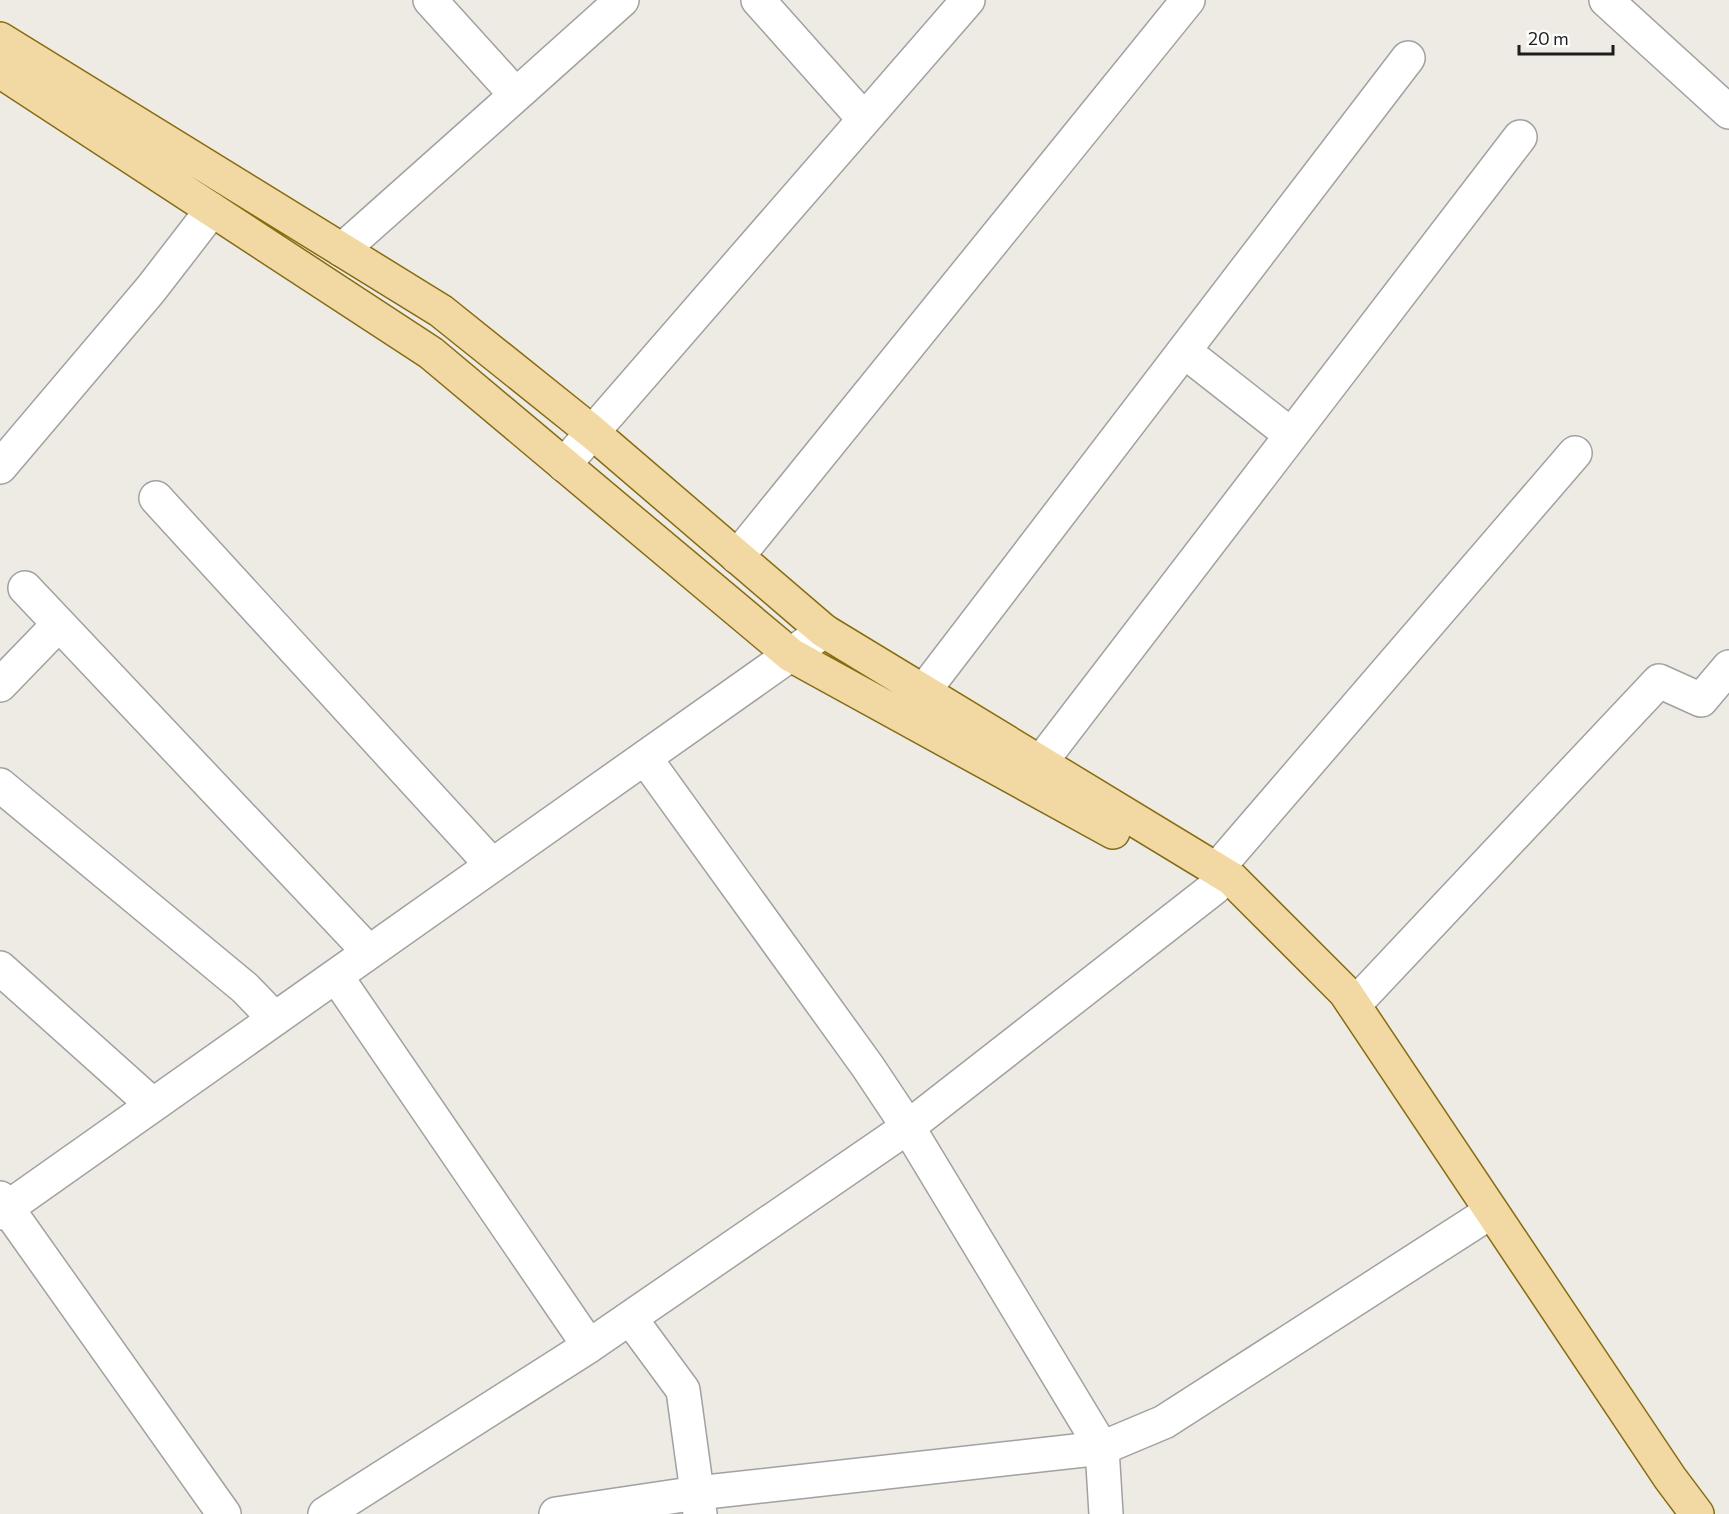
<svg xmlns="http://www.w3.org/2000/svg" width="1729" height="1514" font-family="Commissioner,sans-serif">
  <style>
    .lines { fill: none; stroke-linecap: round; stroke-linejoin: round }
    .minor-casing { stroke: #a1a1a1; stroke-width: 36 }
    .major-casing { stroke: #876c0f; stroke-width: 36 }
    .minor { stroke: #fff; stroke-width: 33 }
    .major { stroke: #f2d9a4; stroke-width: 33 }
  </style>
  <rect width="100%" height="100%" fill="#edebe4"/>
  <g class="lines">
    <g class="minor-casing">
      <path id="minor" d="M 430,0 L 516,95 L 622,0
        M 758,0 L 864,119
        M 1606,0 L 1729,112
        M 342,250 L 516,95
        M 1184,351 L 1291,435
        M 564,465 L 968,0
        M 0,467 L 151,289 L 212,210
        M 156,498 L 492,865
        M 737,557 L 1188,0
        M 25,588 L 369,952
        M 0,685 L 59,624
        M 923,692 L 1408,58
        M 1040,763 L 1520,137
        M 0,785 L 245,988 L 275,1019
        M 1216,870 L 1575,453
        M 0,968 L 153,1105
        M 336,976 L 589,1346 L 908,1127 L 1214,888
        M 1354,1005 L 1659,681 L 1701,700 L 1729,667
        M 0,1198 L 224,1514
        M 0,1213 L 824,631
        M 630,1318 L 683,1390 L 700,1514
        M 325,1514 L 589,1346
        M 556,1514 L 697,1493 L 1102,1448 L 908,1127 L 868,1067 L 645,758
        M 1106,1514 L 1102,1448 L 1164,1422 L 1478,1220"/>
    </g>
    <g class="major-casing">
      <path id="major" d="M 0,39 L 441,311 L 592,432 L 824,631 L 1232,879 L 1345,992 L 1670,1478 L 1697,1514
        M 0,71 L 431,353 L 791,655 L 1113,832"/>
    </g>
    <use href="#minor" class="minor"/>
    <use href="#major" class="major"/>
  </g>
  <path d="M1519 45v9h94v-9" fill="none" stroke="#1d1d1d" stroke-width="3"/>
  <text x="1528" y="45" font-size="18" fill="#1d1d1d" stroke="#ffffff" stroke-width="4.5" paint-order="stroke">20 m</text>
</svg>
